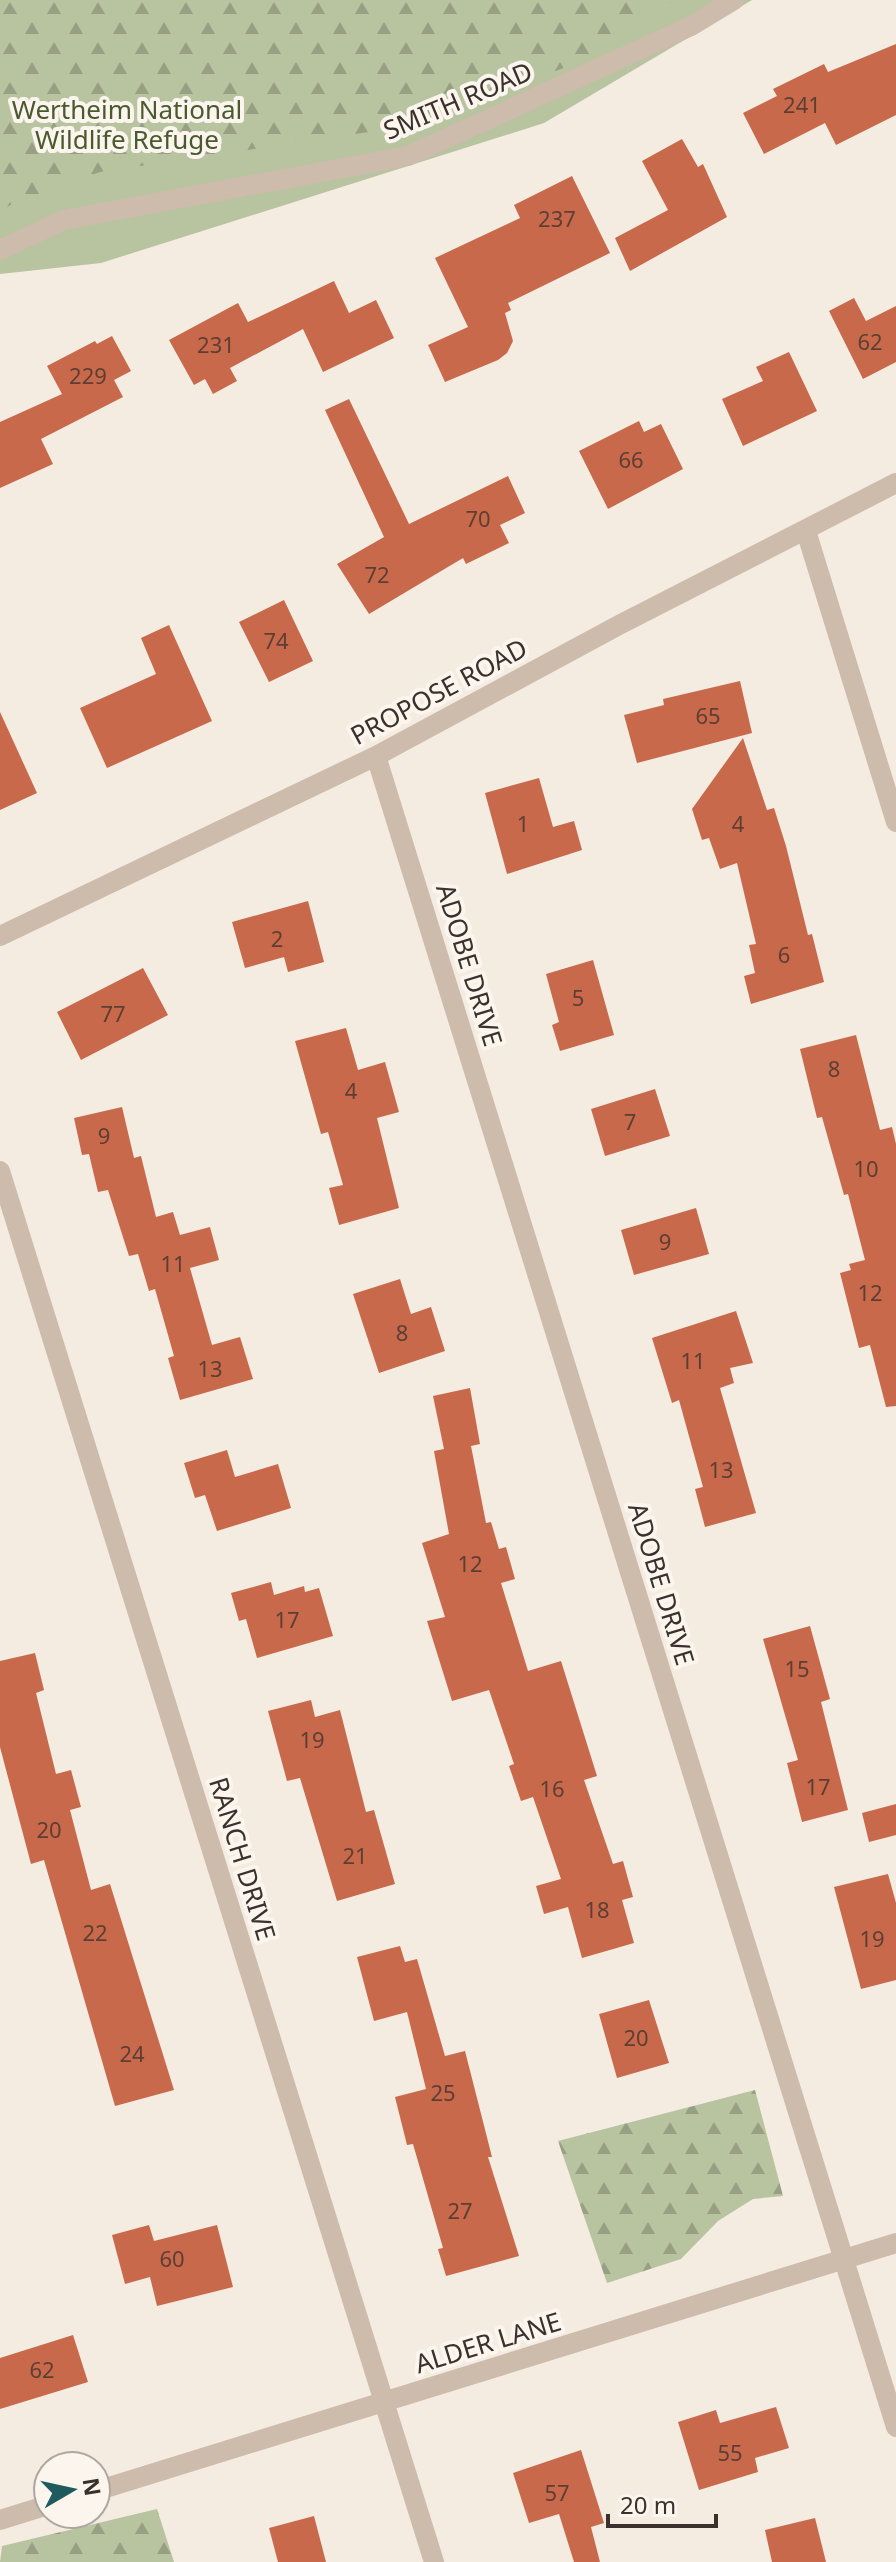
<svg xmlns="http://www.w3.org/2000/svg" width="896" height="2562" font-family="'Noto Sans',sans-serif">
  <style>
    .green { fill: #b8c4a0 }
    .forest { fill: url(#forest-firs) }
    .building { fill: #c8694b }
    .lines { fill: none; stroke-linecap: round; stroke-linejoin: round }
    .minor { stroke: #cdbbac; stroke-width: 20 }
    .labels { text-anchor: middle; stroke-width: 8; stroke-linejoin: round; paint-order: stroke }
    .number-label { font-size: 22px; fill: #5e3e33 }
    .street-label { font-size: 26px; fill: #3b302b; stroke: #fbf5ee }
    .park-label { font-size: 26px; fill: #4a5a2e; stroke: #fbf5ee }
  </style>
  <defs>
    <pattern id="forest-firs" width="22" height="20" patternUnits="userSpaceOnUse" patternTransform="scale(2)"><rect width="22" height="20" fill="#b8c4a0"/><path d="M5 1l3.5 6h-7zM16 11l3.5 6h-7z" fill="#97a083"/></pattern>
  </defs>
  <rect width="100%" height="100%" fill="#f4ebe1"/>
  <path class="green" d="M 0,0 L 752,0 L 544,123 L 101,263 L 0,274 Z"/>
  <path class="forest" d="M 0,0 L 674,0 L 575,64 L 396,128 L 100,172 L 14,203 L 0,211 Z
    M 755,2090 L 783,2196 L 753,2199 L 718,2221 L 681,2259 L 607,2283 L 558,2141 Z
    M 157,2509 L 174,2562 L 0,2562 L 2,2546 Z"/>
  <path class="building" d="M 896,44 L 896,115 L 836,145 L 825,123 L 764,154 L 743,113 L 777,96 L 773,89 L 824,64 L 828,72 Z
    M 682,139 L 698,167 L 703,164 L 727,217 L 630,271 L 615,238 L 668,210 L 642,161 Z
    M 572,176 L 610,253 L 508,303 L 511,310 L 505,313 L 513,341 L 507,353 L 498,360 L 445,382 L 428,345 L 468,327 L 435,258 L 520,218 L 514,205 Z
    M 334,281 L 349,313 L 376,300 L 394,338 L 323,372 L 303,329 L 230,368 L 237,381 L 213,394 L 205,379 L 194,385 L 169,340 L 238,303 L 248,322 Z
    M 854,298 L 866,321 L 896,306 L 896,362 L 863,379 L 829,311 Z
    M 112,336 L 131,371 L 114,380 L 123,397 L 41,439 L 53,464 L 0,488 L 0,422 L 62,394 L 47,366 L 95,341 L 97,344 Z
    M 789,352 L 817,411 L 743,446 L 722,399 L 763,381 L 756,367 Z
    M 349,399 L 409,524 L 508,476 L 525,513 L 500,525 L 509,543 L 466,564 L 463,558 L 369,614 L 337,564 L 384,537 L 325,410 Z
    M 639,421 L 644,432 L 661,424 L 683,469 L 608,509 L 579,451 Z
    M 284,600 L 313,661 L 269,682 L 239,622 Z
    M 169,625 L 212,721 L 107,768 L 80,708 L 156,674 L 141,638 Z
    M 740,681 L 752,733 L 637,763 L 624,715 L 664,705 L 663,699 Z
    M 0,712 L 37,793 L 0,810 Z
    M 743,738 L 767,810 L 774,808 L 786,846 L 808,935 L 812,934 L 824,982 L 751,1004 L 744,976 L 755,973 L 749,945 L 756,944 L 737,863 L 720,869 L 709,838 L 702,840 L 692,809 Z
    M 539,778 L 553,827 L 574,821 L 582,850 L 507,874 L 485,793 Z
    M 308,901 L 324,962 L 288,972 L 284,957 L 245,968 L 232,922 Z
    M 593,960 L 614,1035 L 560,1051 L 552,1025 L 559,1022 L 546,974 Z
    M 143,968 L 168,1015 L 81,1060 L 57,1012 Z
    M 346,1028 L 358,1070 L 385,1062 L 399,1112 L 377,1118 L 399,1208 L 339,1225 L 329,1188 L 343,1185 L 328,1132 L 321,1134 L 295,1041 Z
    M 856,1035 L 880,1130 L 892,1127 L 896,1144 L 896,1406 L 886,1407 L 870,1345 L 859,1348 L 840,1273 L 851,1270 L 849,1264 L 865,1260 L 848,1194 L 844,1195 L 822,1117 L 817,1118 L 800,1049 Z
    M 655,1089 L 670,1136 L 605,1156 L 591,1109 Z
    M 122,1107 L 134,1158 L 141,1156 L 156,1217 L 173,1212 L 180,1235 L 210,1227 L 219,1260 L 190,1268 L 212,1345 L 240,1337 L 253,1379 L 180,1400 L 168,1358 L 174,1356 L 155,1289 L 149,1291 L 138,1254 L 129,1256 L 108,1190 L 98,1192 L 89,1154 L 82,1155 L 74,1118 Z
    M 696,1208 L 709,1254 L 634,1275 L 621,1230 Z
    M 400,1279 L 411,1314 L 431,1307 L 445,1351 L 379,1373 L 353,1294 Z
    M 736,1311 L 753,1363 L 730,1368 L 734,1383 L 720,1388 L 756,1513 L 705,1527 L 695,1489 L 703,1487 L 679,1400 L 672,1403 L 652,1338 Z
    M 470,1388 L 480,1444 L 471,1446 L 486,1523 L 491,1522 L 499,1549 L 506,1547 L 515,1579 L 501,1583 L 528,1671 L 561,1661 L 597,1776 L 584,1780 L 613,1864 L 623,1861 L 633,1897 L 622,1900 L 634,1943 L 582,1958 L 568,1907 L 544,1914 L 536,1886 L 561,1879 L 533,1797 L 521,1801 L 509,1766 L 514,1764 L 489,1690 L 452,1701 L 427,1621 L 445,1617 L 422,1543 L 449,1534 L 434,1451 L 444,1449 L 433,1396 Z
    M 227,1450 L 235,1477 L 278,1464 L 291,1508 L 217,1531 L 205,1495 L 195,1498 L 184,1463 Z
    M 271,1582 L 274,1595 L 304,1586 L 305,1592 L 319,1588 L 333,1636 L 257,1658 L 246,1619 L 239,1621 L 231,1593 Z
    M 810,1626 L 830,1699 L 821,1702 L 848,1810 L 802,1822 L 787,1763 L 798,1760 L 763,1639 Z
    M 35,1653 L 44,1690 L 36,1693 L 56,1774 L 71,1770 L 81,1807 L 70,1810 L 91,1890 L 110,1884 L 174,2090 L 115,2106 L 44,1860 L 31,1864 L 0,1747 L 0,1661 Z
    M 311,1700 L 315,1717 L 340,1710 L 366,1812 L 374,1810 L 395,1884 L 337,1901 L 300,1778 L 287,1781 L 268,1711 Z
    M 896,1804 L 896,1835 L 869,1842 L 862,1813 Z
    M 888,1874 L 896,1903 L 896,1980 L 861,1989 L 834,1887 Z
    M 400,1946 L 405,1962 L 417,1959 L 445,2056 L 465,2051 L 492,2157 L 488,2157 L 519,2256 L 446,2276 L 438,2249 L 443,2248 L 413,2144 L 407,2145 L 395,2097 L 426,2089 L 407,2012 L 374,2021 L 357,1957 Z
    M 649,2000 L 669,2063 L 617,2078 L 599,2014 Z
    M 149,2225 L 154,2241 L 217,2225 L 233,2287 L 157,2306 L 150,2277 L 125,2284 L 112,2235 Z
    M 73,2335 L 88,2382 L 0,2409 L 0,2358 Z
    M 776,2407 L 789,2448 L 755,2458 L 758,2472 L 699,2490 L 678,2422 L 716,2410 L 720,2423 Z
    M 581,2450 L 604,2523 L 591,2527 L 600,2562 L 574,2562 L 559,2514 L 529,2523 L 513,2473 Z
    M 314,2516 L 326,2562 L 278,2562 L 269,2528 Z
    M 815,2518 L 826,2562 L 772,2562 L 765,2530 Z"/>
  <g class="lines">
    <path class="minor" d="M 0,250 L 63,220 L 408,156 L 691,26 L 734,0
      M 806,531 L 896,822
      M 376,756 L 896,2427
      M 0,936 L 376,756 L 619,625 L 896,483
      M 0,1171 L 434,2562
      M 96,2491 L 896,2243
      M 0,2520 L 48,2505"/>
  </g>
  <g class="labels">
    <g class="number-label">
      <text x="802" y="113">241</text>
      <text x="557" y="227">237</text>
      <text x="870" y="350">62</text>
      <text x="216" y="353">231</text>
      <text x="88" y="384">229</text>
      <text x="631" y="468">66</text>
      <text x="478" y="527">70</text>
      <text x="377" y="583">72</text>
      <text x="276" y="649">74</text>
      <text x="708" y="724">65</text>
      <text x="523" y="832">1</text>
      <text x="738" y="832">4</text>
      <text x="277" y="947">2</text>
      <text x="784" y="963">6</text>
      <text x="578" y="1006">5</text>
      <text x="113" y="1022">77</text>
      <text x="834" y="1077">8</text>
      <text x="351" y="1099">4</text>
      <text x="630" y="1130">7</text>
      <text x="104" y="1144">9</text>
      <text x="866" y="1177">10</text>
      <text x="665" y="1250">9</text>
      <text x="173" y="1272">11</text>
      <text x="870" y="1301">12</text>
      <text x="402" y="1341">8</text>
      <text x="693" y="1369">11</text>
      <text x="210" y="1377">13</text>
      <text x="721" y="1478">13</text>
      <text x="470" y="1572">12</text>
      <text x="287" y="1628">17</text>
      <text x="797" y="1677">15</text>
      <text x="312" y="1748">19</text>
      <text x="818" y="1795">17</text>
      <text x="552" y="1797">16</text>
      <text x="49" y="1838">20</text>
      <text x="355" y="1864">21</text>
      <text x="597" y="1918">18</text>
      <text x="95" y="1941">22</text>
      <text x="872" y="1947">19</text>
      <text x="636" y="2046">20</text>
      <text x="132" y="2062">24</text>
      <text x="443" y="2101">25</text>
      <text x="460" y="2219">27</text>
      <text x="172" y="2267">60</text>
      <text x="42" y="2378">62</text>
      <text x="730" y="2461">55</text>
      <text x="557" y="2501">57</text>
    </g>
    <g class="street-label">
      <text transform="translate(458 101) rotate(-23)" y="9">SMITH ROAD</text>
      <text transform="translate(439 692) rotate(-28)" y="9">PROPOSE ROAD</text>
      <text transform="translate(469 965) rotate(73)" y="9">ADOBE DRIVE</text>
      <text transform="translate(661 1584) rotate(73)" y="9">ADOBE DRIVE</text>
      <text transform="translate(242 1859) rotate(73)" y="9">RANCH DRIVE</text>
      <text transform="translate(488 2343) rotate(-17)" y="9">ALDER LANE</text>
    </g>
    <g class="park-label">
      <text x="127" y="119">Wertheim National<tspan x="127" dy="30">Wildlife Refuge</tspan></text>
    </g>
  </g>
  <g transform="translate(72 2490) rotate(81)"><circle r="38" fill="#fbf5ee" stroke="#aea6a0" stroke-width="2"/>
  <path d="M0-6L14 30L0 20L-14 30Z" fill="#1f5a5e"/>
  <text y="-12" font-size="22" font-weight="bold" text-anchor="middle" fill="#3b302b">N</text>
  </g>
  <path d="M608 2514v12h108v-12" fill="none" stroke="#3b302b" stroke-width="4"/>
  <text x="620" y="2514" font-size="24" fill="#3b302b" stroke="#fbf5ee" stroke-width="6" paint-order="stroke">20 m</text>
</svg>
